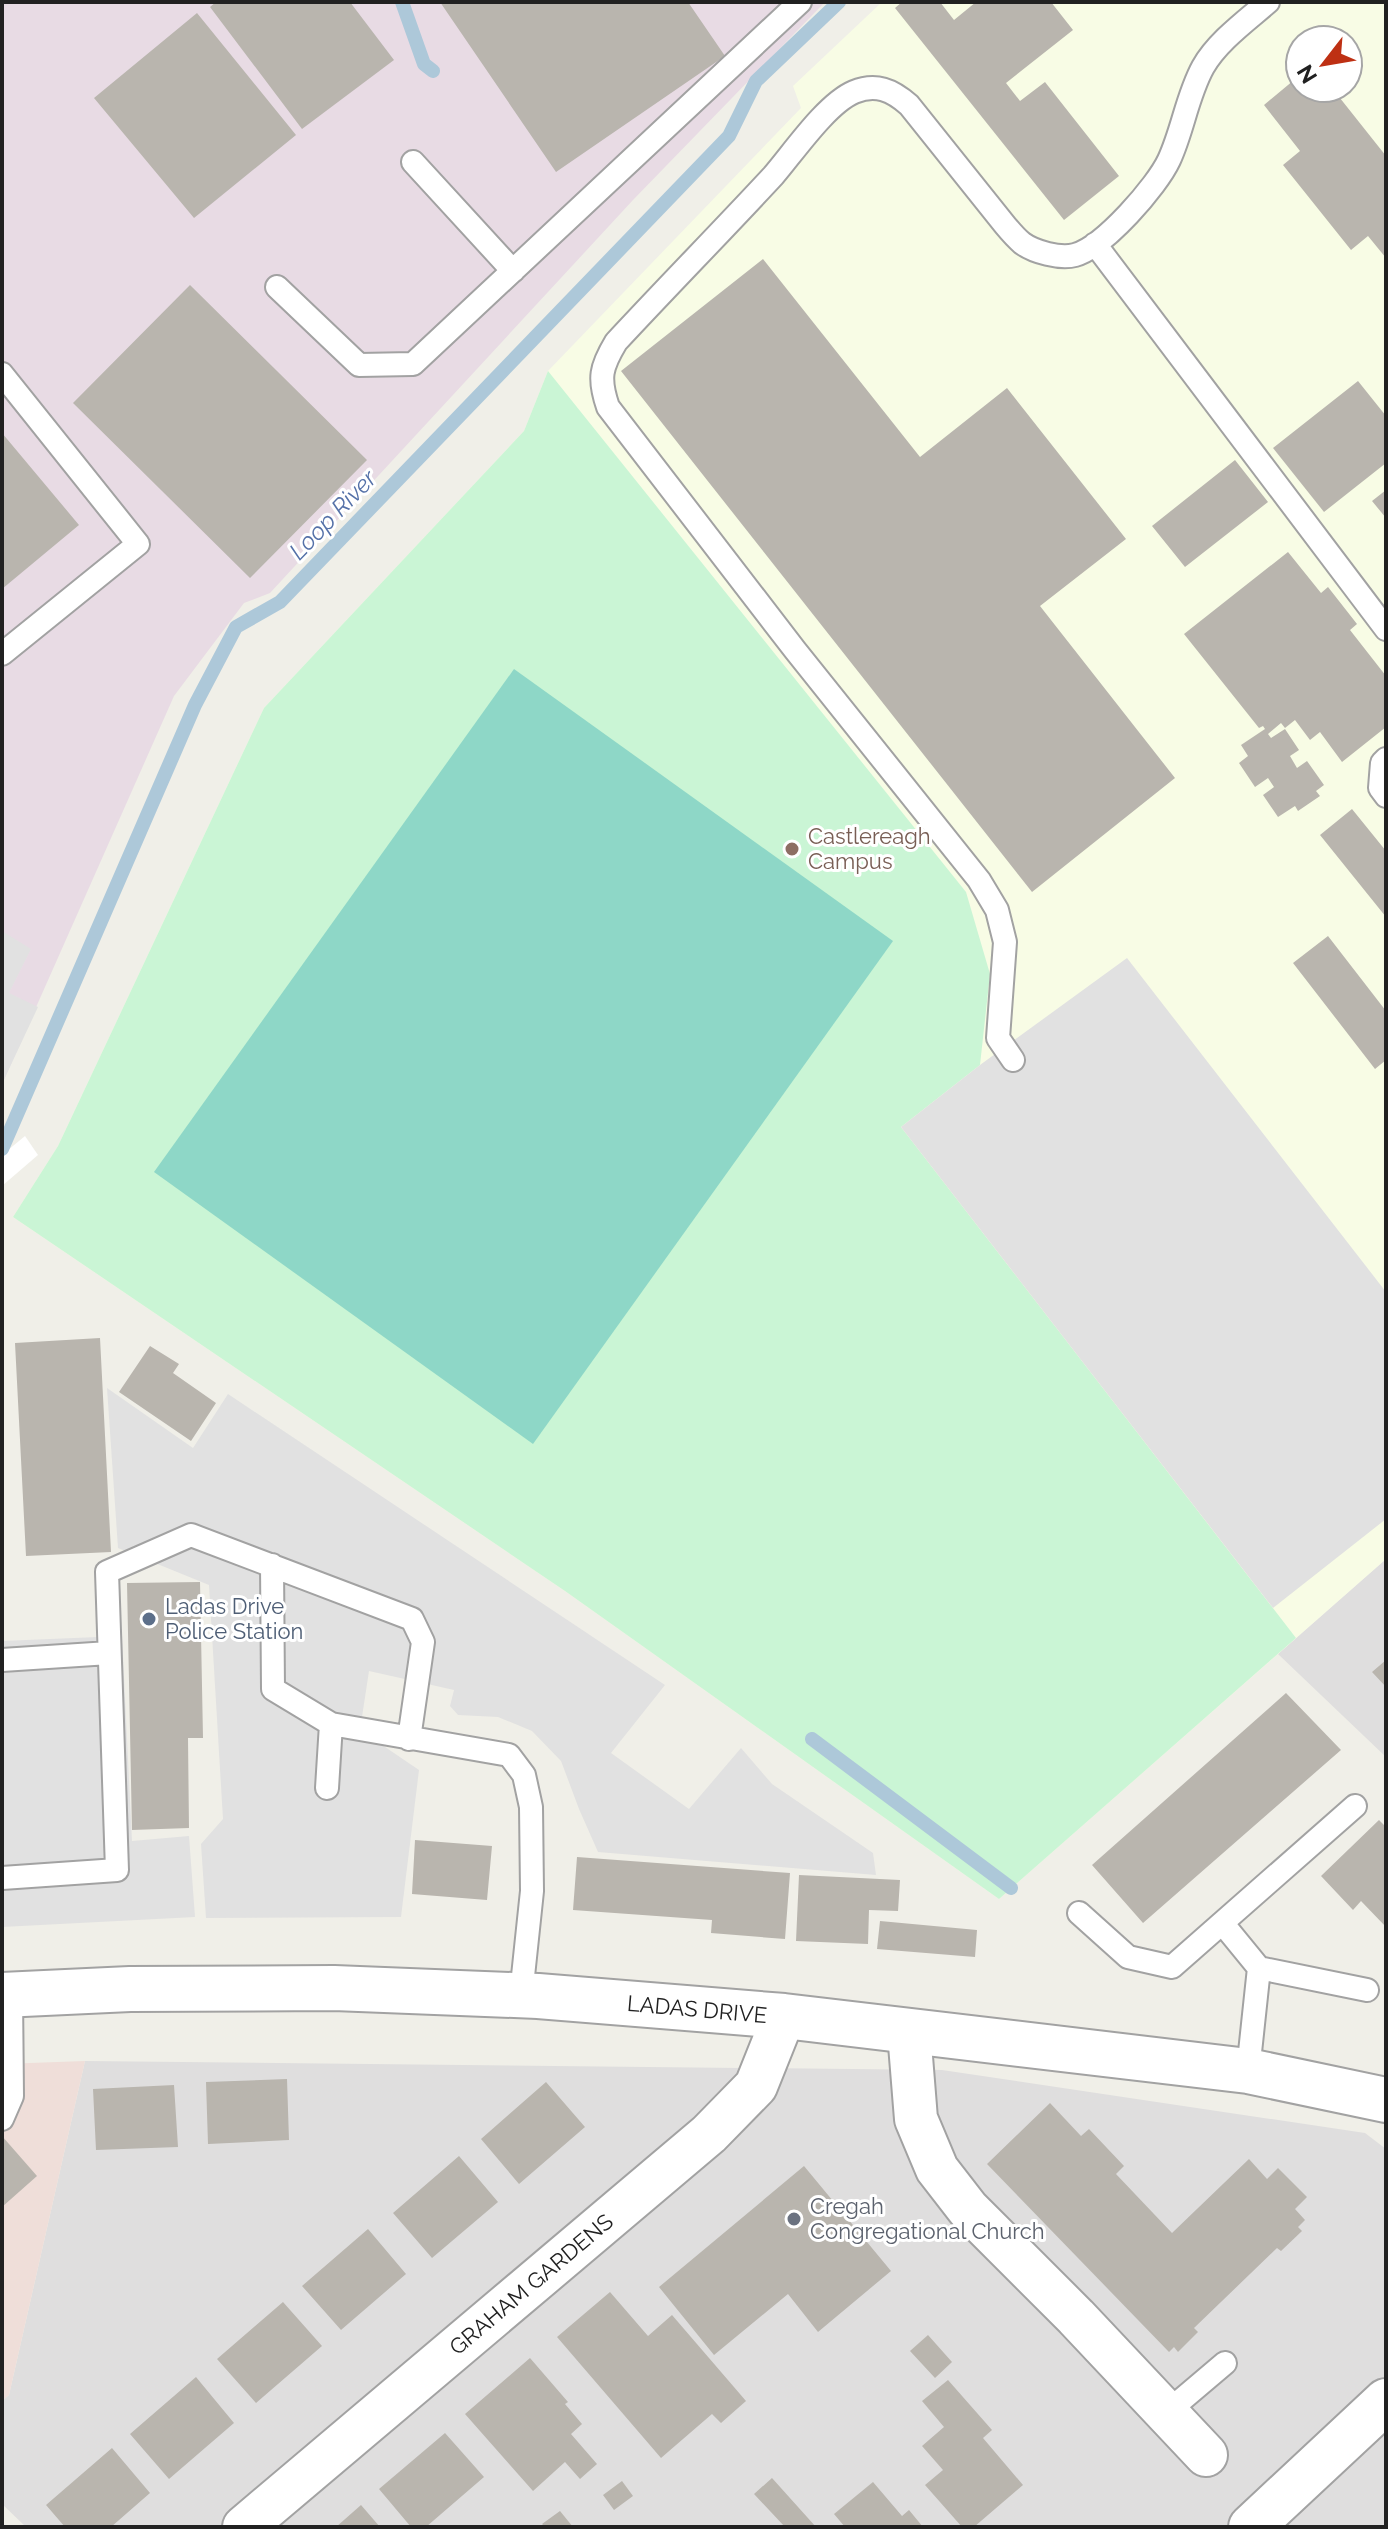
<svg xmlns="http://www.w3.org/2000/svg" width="1388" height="2529" font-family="Raleway,sans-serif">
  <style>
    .residential { fill: #dfdede }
    .commercial { fill: #efded9 }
    .industrial { fill: #e8dbe4 }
    .education { fill: #f8fce5; fill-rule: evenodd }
    .park { fill: #caf5d5 }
    .pitch { fill: #8ed7c7 }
    .parking { fill: #e1e1e1 }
    .pier { fill: #fff }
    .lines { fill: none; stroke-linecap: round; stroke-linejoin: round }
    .stream { stroke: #adc8d9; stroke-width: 14 }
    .building { fill: #b9b5ae }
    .service-casing { stroke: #a2a2a2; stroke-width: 26 }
    .minor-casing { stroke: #a2a2a2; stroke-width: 46 }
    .tertiary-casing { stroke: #a2a2a2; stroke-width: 48 }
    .service { stroke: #fff; stroke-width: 22 }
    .minor { stroke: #fff; stroke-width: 42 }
    .tertiary { stroke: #fff; stroke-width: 44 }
    .education-dot { fill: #8d6e63; stroke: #fff; stroke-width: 3 }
    .service-dot { fill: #5c6f8a; stroke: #fff; stroke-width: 3 }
    .worship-dot { fill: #6b7280; stroke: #fff; stroke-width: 3 }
    .labels { text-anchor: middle; stroke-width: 6; stroke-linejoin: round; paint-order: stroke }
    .education-label { font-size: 22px; fill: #785e54; stroke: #fff; text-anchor: start }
    .service-label { font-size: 22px; fill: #4e5e75; stroke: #fff; text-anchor: start }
    .street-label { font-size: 22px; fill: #212121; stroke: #fff }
    .worship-label { font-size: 22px; fill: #5b616d; stroke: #fff; text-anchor: start }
    .water-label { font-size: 24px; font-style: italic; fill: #5571a8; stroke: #fff }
  </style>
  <rect width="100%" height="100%" fill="#f0efe8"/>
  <path class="residential" d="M 1386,1559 L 1386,1757 L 1278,1654 Z
    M 85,2061 L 942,2070 L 1365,2133 L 1386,2149 L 1386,2527 L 26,2527 L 2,2504 L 2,2401 L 9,2395 Z"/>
  <path class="commercial" d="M 85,2061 L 9,2395 L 2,2401 L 2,2064 Z"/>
  <path class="industrial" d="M 2,2 L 825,2 L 633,200 L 270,593 L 244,603 L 174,696 L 2,1084 Z"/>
  <path class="education" d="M 882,2 L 1386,2 L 1386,1559 L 999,1899 L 565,1591 L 13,1217 L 58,1146 L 264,708 L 524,431 L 548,371 L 801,108 L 793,86 ZM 1300,40 L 1348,40 L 1348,88 L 1300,88 Z"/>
  <path class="park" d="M 548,371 L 966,892 L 990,974 L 980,1065 L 901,1127 L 1296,1638 L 999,1899 L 565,1591 L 13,1217 L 58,1146 L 264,708 L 524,431 Z"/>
  <path class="pitch" d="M 514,669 L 893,941 L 533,1444 L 154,1172 Z"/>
  <path class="parking" d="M 2,931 L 31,949 L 9,993 L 38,1007 L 2,1084 Z
    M 1127,958 L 1386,1292 L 1386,1519 L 1273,1608 L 901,1127 L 980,1065 Z
    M 107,1388 L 193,1448 L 228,1394 L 665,1685 L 611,1753 L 689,1809 L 741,1748 L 772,1784 L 873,1853 L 876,1875 L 598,1852 L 579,1809 L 561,1761 L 532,1731 L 498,1717 L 458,1715 L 450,1706 L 454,1690 L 369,1671 L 360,1730 L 419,1770 L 401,1917 L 206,1918 L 201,1844 L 223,1819 L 209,1585 L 118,1548 Z
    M 122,1636 L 132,1841 L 189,1836 L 195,1917 L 2,1927 L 2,1641 Z"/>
  <path class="pier" d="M 25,1136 L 38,1155 L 2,1186 L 2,1155 Z"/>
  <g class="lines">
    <path class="stream" d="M 402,2 L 424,64 L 433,71
      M 2,1149 L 195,705 L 236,627 L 280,602 L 729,136 L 756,81 L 839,2
      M 812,1739 L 1011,1888"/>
  </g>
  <path class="building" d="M 216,2 L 350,2 L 394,60 L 302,129 L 210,7 Z
    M 440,2 L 688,2 L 725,56 L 556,172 Z
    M 902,2 L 940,2 L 954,20 L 976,2 L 1051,2 L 1073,30 L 1006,83 L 1020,101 L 1045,82 L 1119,176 L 1064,220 L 895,8 Z
    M 197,13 L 296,135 L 194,218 L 94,98 Z
    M 1300,75 L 1300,88 L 1332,88 L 1386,156 L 1386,258 L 1368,236 L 1351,250 L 1283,165 L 1300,151 L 1264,105 Z
    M 763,259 L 920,457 L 1007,388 L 1126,539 L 1040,606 L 1175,778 L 1032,892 L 621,371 Z
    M 190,285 L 367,460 L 250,578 L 73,403 Z
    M 1358,381 L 1386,416 L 1386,463 L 1324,512 L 1273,448 Z
    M 2,433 L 79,525 L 2,589 Z
    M 1235,460 L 1268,502 L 1185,567 L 1152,526 Z
    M 1386,490 L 1386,518 L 1372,501 Z
    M 1288,552 L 1321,593 L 1328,587 L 1357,624 L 1350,630 L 1386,676 L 1386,727 L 1342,762 L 1320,732 L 1310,740 L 1295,720 L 1285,728 L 1281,723 L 1268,734 L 1271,738 L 1285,729 L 1299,750 L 1290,756 L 1297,768 L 1307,761 L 1324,785 L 1316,791 L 1320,796 L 1298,811 L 1295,806 L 1278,817 L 1263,795 L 1274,787 L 1268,778 L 1255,787 L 1239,763 L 1248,756 L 1241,745 L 1265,729 L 1263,726 L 1259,728 L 1184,634 Z
    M 1352,809 L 1386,851 L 1386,917 L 1320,835 Z
    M 1328,936 L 1386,1011 L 1386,1060 L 1375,1069 L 1293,963 Z
    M 100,1338 L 111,1552 L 26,1556 L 15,1343 Z
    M 150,1346 L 179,1364 L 173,1373 L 216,1403 L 191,1441 L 119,1392 Z
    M 200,1582 L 203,1738 L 188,1738 L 189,1828 L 132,1830 L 127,1583 Z
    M 1386,1660 L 1386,1687 L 1372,1672 Z
    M 1286,1693 L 1341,1750 L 1143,1923 L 1092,1865 Z
    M 1379,1820 L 1386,1827 L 1386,1927 L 1361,1901 L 1353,1910 L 1321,1876 Z
    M 415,1840 L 492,1846 L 487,1900 L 412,1894 Z
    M 577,1857 L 790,1873 L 785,1939 L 711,1933 L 712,1920 L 573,1910 Z
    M 799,1875 L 900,1880 L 898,1911 L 869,1910 L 868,1944 L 796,1941 Z
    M 880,1921 L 977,1930 L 975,1957 L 877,1949 Z
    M 287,2079 L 289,2140 L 208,2144 L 206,2082 Z
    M 546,2082 L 585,2127 L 519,2184 L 481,2139 Z
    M 174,2085 L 178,2147 L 96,2150 L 93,2089 Z
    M 1050,2103 L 1081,2136 L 1089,2129 L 1124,2166 L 1116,2174 L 1172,2233 L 1249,2159 L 1267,2179 L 1278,2168 L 1307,2197 L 1295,2209 L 1305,2220 L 1298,2227 L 1302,2231 L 1281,2251 L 1277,2248 L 1194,2328 L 1198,2332 L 1178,2352 L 1174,2347 L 1169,2352 L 987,2164 Z
    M 2,2136 L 37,2176 L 2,2207 Z
    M 459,2156 L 498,2202 L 432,2258 L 393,2213 Z
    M 804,2166 L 891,2271 L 818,2332 L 788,2294 L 714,2355 L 659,2287 Z
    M 368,2229 L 406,2274 L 341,2330 L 302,2286 Z
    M 610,2292 L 648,2336 L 672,2315 L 746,2401 L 721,2423 L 712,2414 L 661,2458 L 557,2337 Z
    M 283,2302 L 322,2346 L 256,2403 L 217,2359 Z
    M 928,2335 L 952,2362 L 935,2378 L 910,2351 Z
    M 530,2358 L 568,2402 L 565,2404 L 582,2424 L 571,2434 L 597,2464 L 580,2479 L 565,2462 L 533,2491 L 465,2414 Z
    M 196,2377 L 234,2423 L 169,2479 L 130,2434 Z
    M 948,2380 L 992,2430 L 983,2438 L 1023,2485 L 974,2527 L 962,2527 L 925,2485 L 943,2470 L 922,2446 L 944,2427 L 922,2401 Z
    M 445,2433 L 484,2477 L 426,2527 L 411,2527 L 379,2489 Z
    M 112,2448 L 150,2493 L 111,2527 L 65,2527 L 46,2505 Z
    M 772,2478 L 816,2527 L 785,2527 L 754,2494 Z
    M 622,2481 L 633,2496 L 614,2510 L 603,2495 Z
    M 873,2482 L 902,2516 L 909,2510 L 923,2527 L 845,2527 L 834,2514 Z
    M 361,2505 L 380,2527 L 336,2527 Z
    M 560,2511 L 573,2527 L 545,2527 L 542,2524 Z"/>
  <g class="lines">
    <g class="service-casing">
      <path id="service" d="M 413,162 L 513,271
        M 1095,244 L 1386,629
        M 277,287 L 359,365 L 413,364 L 800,2
        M 2,374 L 138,544 L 2,654
        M 1386,759 L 1382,763 L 1380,788 L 1386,796
        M 1013,1060 L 998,1038 L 1005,942 L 997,910 L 979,880 L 795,650 L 608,407 C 598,378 601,367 616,342 C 668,286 721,232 773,176 C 793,153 826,104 854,92 C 876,83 892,90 909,105 L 1005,225 C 1010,231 1016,238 1022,243 C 1034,252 1060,259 1075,255 C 1104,247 1157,186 1169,160 C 1183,130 1187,96 1203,67 C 1217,42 1246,21 1268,2
        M 272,1565 L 273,1689 L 331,1724 L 509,1755 L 524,1775 L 531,1807 L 532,1891 L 521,1995
        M 2,1660 L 109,1653
        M 327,1788 L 331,1724
        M 2,1878 L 117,1870 L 107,1572 L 191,1535 L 412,1619 L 423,1642 L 409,1739
        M 1079,1913 L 1128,1957 L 1172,1967 L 1355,1806
        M 1223,1924 L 1259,1968 L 1248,2071
        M 1259,1968 L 1367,1990
        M 2,2119 L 12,2096 L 11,1994
        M 1166,2413 L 1225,2363"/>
    </g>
    <g class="minor-casing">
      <path id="minor" d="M 909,2032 L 916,2119 L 937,2169 L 968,2209 L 1076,2317 L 1206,2455
        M 244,2527 L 709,2134 L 756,2086 L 784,2016"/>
    </g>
    <g class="tertiary-casing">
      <path id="tertiary" d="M 2,1995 L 130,1989 L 334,1988 L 538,1996 L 784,2016 L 1248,2071 L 1386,2100
        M 1251,2527 L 1386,2401"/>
    </g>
    <use href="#service" class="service"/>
    <use href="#minor" class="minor"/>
    <use href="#tertiary" class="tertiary"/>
  </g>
  <circle class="education-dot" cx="792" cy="849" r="8"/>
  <circle class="service-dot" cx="149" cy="1619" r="8"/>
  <circle class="worship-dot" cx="794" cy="2219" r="8"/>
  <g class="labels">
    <g class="education-label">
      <text x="808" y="844">Castlereagh<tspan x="808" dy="25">Campus</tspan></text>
    </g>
    <g class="service-label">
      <text x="165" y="1614">Ladas Drive<tspan x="165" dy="25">Police Station</tspan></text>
    </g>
    <g class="street-label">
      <text transform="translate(697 2009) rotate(5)" y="8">LADAS DRIVE</text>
      <text transform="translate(531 2284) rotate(-40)" y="8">GRAHAM GARDENS</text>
    </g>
    <g class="worship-label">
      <text x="810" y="2214">Cregah<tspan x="810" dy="25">Congregational Church</tspan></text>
    </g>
    <g class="water-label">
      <text transform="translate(333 515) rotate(-46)" y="8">Loop River</text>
    </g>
  </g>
  <rect width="1388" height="2529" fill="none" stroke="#212121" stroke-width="8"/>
  <g transform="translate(1324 64) rotate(239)"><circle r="38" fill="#ffffff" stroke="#a6a6a6" stroke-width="2"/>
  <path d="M0-6L14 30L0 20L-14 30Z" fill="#be3013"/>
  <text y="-12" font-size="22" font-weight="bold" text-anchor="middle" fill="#212121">N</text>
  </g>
</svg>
